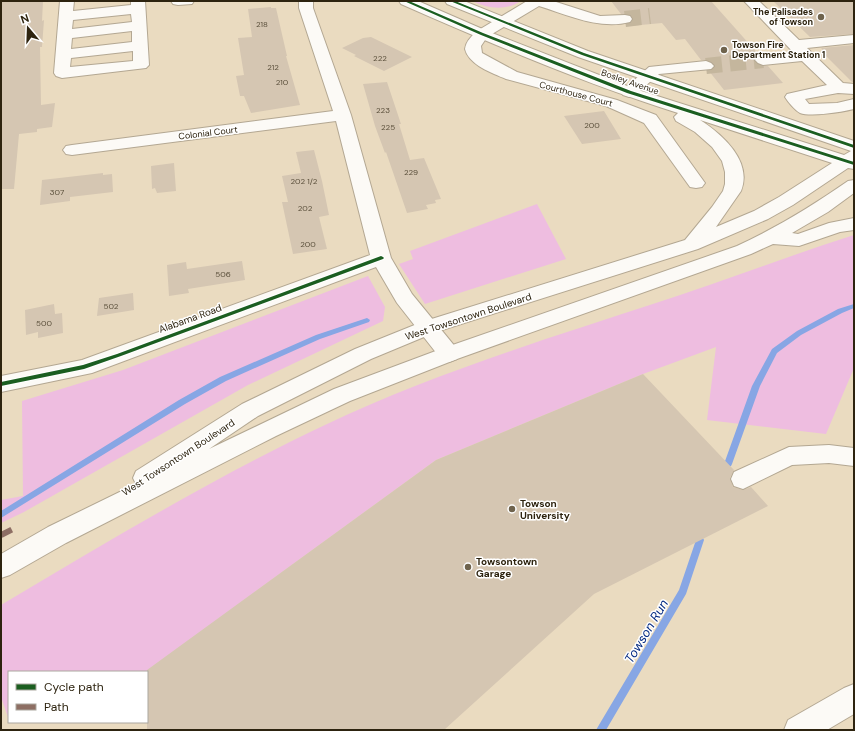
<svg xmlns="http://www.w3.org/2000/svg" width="855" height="731" font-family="'DM Sans',sans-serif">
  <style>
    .green { fill: #eebde0 }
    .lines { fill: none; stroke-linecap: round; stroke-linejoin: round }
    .stream { fill: #87a6e4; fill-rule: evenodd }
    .building { fill: #d5c6b2 }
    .minor-tunnel { stroke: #c4b69d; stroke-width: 16; stroke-dasharray: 16 8; stroke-linecap: butt }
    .minor-casing { stroke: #b3a792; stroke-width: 2 }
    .major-casing { stroke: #b3a792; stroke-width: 2 }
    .minor { fill: #fcfaf6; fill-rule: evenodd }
    .major { fill: #fcfaf6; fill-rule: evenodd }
    .quiet { stroke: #8d6e63; stroke-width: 6; stroke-dasharray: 12 6; stroke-linecap: butt }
    .cycleway-casing { stroke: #fff; stroke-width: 2 }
    .cycleway { fill: #1b5e20; fill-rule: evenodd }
    .poi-dot { fill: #6f634d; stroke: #fff; stroke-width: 1.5 }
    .labels { text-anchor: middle; stroke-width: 3; stroke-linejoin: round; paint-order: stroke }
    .number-label { font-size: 8px; fill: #594e3a }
    .far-poi-label { font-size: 9px; font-weight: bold; fill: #2d230f; stroke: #fff; text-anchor: end }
    .far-street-label { font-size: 9px; fill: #2d230f; stroke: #fff }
    .street-label { font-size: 10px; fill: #2d230f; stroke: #fff }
    .poi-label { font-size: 10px; font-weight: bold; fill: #2d230f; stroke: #fff; text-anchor: start }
    .near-water-label { font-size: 13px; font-style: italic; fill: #052b82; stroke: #fff }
  </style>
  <rect width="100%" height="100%" fill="#eadbc0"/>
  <path class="green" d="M 472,1 L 521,1 C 505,11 489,9 472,1 Z
    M 537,204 L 566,259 L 425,304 L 399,264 L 413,259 L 410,251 Z
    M 854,235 L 854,368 L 826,434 L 707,420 L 716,347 L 643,374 L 436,460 L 145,672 L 9,672 L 9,720 L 1,697 L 1,605 C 107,542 213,478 325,425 C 432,374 546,339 659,302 C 724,281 788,256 854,235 Z
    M 368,276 L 385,307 L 383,321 L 248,385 L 24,512 L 1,523 L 1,500 L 23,496 L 22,401 L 123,370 Z"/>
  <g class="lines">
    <path class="stream" d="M 854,304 L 854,308 L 842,313 L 801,335 L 777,353 L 760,386 L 732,464 L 731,466 L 728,467 L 725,466 L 724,464 L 752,386 L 772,349 L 797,331 L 838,309 Z
      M 367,318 L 370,320 L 369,322 L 320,339 L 226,381 L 185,404 L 1,518 L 1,511 L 179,400 L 220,377 L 316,335 Z
      M 700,537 L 703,538 L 704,540 L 686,594 L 606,730 L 596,730 L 679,590 L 696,540 L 697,538 Z"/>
  </g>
  <path class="building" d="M 1,1 L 43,1 L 42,21 L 44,20 L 42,47 L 40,47 L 41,105 L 55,103 L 52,127 L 37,129 L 37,132 L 19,134 L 14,189 L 1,189 Z
    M 611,1 L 711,1 L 759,55 L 754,59 L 754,61 L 762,66 L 768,66 L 783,83 L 724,90 L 709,71 L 715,67 L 715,65 L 707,60 L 701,60 L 685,39 L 676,40 L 662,23 L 630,26 L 628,24 L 633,20 L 631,15 L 621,14 Z
    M 773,1 L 854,1 L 854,34 L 810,37 Z
    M 271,7 L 271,8 L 276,8 L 287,56 L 286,56 L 300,105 L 251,113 L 244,96 L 240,96 L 236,76 L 244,75 L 238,38 L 252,37 L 248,9 Z
    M 371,37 L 412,57 L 384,71 L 354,56 L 356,55 L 342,48 L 363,38 Z
    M 854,45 L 854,82 L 852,82 L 824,54 L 827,54 L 821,48 Z
    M 387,82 L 401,124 L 399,124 L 410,160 L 424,158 L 441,199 L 435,200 L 436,203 L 426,205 L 428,209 L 407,213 L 386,152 L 385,153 L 375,126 L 363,84 Z
    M 604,111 L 621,139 L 582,144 L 564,116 Z
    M 314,150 L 322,181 L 329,215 L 319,217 L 327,249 L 293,254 L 282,202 L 288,202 L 282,176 L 301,173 L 296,152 Z
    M 174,163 L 176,191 L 157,193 L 155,188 L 152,189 L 151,166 Z
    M 103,173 L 103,175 L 112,174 L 113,192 L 70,197 L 70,201 L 40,205 L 42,180 Z
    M 242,261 L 245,280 L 188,289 L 189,293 L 169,296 L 167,265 L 186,262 L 187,269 Z
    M 133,293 L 134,310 L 97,316 L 99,298 Z
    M 54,304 L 55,314 L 62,313 L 63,333 L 38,338 L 38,332 L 26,335 L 25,310 Z
    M 643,374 L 734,470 L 730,478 L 733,487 L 743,490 L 751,487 L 768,506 L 594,594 L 444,730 L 147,730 L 147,670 L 436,460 Z"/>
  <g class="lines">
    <path class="minor-tunnel" d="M 625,19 L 650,16
      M 706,66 L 763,60"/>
    <g class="minor-casing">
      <path id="minor" d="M 60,1 L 74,1 L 73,11 L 131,5 L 131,1 L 145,1 L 149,65 L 146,68 L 62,78 L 56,76 L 54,73 ZM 131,14 L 132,22 L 72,29 L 73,20 ZM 132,31 L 132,42 L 71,49 L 72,38 ZM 133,51 L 133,61 L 70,67 L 71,58 Z
        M 171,1 L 194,1 L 192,4 L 178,5 L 173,4 Z
        M 299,1 L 313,1 L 313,8 L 351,115 L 391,258 L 412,294 L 457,349 L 460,354 L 457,359 L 449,362 L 441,359 L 397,303 L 376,267 L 92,373 L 1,392 L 1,376 L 82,360 L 370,255 L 336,121 L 72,155 L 66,154 L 63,150 L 66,146 L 72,145 L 333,111 L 299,8 Z
        M 527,1 L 553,1 L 600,16 L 625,15 L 630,16 L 632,19 L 630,22 C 599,30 568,15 539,6 L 487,37 L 481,46 L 482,53 L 517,72 L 617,100 L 656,115 L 705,183 L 702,187 L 696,188 L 690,187 L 644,123 L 606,106 L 506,79 C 492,73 469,65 465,49 C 466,41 472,36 477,31 Z
        M 744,1 L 759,1 L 799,40 L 854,35 L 854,43 L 807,48 L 843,83 L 854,84 L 854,94 L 838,93 L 805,99 L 809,104 L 837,103 L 854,99 L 854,109 C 842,112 811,117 800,113 C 795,110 788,102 785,97 L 787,94 L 827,85 L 802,61 L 763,65 L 758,63 L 755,60 L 758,57 L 794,53 Z
        M 706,61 L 711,63 L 714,66 L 711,69 L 659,74 L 635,95 L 629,97 L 623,95 L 621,92 L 649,67 Z
        M 829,445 L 854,448 L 854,466 L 829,463 L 792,465 L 743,489 L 734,486 L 731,479 L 734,472 L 789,447 Z
        M 854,684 L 854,714 L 827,730 L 784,730 L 788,720 L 844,688 Z"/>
    </g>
    <g class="major-casing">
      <path id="major" d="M 399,1 L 418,1 L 487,31 L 635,89 L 844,155 L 851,151 L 578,57 L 447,4 L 445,1 L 464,1 L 588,51 L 854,141 L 854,169 L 848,168 L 793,205 L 768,219 L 698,249 L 436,332 L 371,359 L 258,416 L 209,449 L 334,389 L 441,349 L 737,246 C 776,228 812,206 848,181 L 854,180 L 854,193 L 828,212 L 792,233 L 798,234 L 829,223 L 854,218 L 854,230 L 840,232 L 799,246 L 773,244 L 751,254 L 457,359 L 350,401 L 276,436 L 66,543 L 10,575 L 1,578 L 1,554 L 48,527 L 136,484 L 133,478 L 136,471 L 242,404 L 355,349 L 422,322 L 685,240 L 712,207 L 723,191 L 725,184 L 725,172 L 722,161 L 712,147 L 695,132 L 676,121 L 674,117 L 678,113 C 584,83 492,44 401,4 ZM 700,120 L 832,163 L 779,197 L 754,211 L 716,227 L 741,191 C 753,161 722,134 700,120 Z"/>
    </g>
    <use href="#minor" class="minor"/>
    <use href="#major" class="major"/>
    <path class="quiet" d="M 1,535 L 13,529"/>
    <g class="cycleway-casing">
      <path id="cycleway" d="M 404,1 L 409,1 L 483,33 L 631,91 L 854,162 L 854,165 L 627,93 L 481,35 Z
        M 450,1 L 455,1 L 584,53 L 854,145 L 854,148 L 582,55 Z
        M 381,256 L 383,257 L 384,258 L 383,259 L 121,356 L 84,369 L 1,386 L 1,382 L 83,365 L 117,354 Z"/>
    </g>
    <use href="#cycleway" class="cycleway"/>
  </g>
  <g class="poi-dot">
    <circle cx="821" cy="17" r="4"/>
    <circle cx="724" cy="50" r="4"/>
    <circle cx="512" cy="509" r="4"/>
    <circle cx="468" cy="567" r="4"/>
  </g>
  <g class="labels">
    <g class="number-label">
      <text x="262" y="27">218</text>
      <text x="380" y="61">222</text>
      <text x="273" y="70">212</text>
      <text x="282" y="85">210</text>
      <text x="383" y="113">223</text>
      <text x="592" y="128">200</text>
      <text x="388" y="130">225</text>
      <text x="411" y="175">229</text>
      <text x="304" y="184">202 1/2</text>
      <text x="57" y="195">307</text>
      <text x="305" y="211">202</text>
      <text x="308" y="247">200</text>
      <text x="223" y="277">506</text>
      <text x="111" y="309">502</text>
      <text x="44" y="326">500</text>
    </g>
    <g class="far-poi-label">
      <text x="813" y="15">The Palisades<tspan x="813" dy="10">of Towson</tspan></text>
      <text x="732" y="48" text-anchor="start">Towson Fire<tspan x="732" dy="10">Department Station 1</tspan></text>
    </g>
    <g class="far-street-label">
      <text transform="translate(630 82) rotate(19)" y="3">Bosley Avenue</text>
      <text transform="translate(576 94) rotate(15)" y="3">Courthouse Court</text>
      <text transform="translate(208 133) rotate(-7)" y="3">Colonial Court</text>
    </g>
    <g class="street-label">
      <text transform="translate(468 316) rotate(-18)" y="4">West Towsontown Boulevard</text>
      <text transform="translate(190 318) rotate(-20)" y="4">Alabama Road</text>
      <text transform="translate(178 457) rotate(-33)" y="4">West Towsontown Boulevard</text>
    </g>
    <g class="poi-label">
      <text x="520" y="507">Towson<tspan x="520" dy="12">University</tspan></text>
      <text x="476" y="565">Towsontown<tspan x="476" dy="12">Garage</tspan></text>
    </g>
    <g class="near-water-label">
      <text transform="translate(646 631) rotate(-59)" y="5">Towson Run</text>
    </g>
  </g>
  <rect width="855" height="731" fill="none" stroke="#2d230f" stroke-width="4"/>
  <rect x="8" y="671" width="140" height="52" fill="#ffffff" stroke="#aba79f"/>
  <rect x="16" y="684" width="20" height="6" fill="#1b5e20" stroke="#aba79f"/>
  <text x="44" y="691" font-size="12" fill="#2d230f">Cycle path</text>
  <rect x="16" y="704" width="20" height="6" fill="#8d6e63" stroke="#aba79f"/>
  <text x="44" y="711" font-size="12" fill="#2d230f">Path</text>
  <g transform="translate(28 28) rotate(341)" stroke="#ffffff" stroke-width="3" paint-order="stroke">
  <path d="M0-3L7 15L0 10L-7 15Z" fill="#2d230f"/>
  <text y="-6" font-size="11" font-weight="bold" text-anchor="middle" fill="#2d230f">N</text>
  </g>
</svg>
